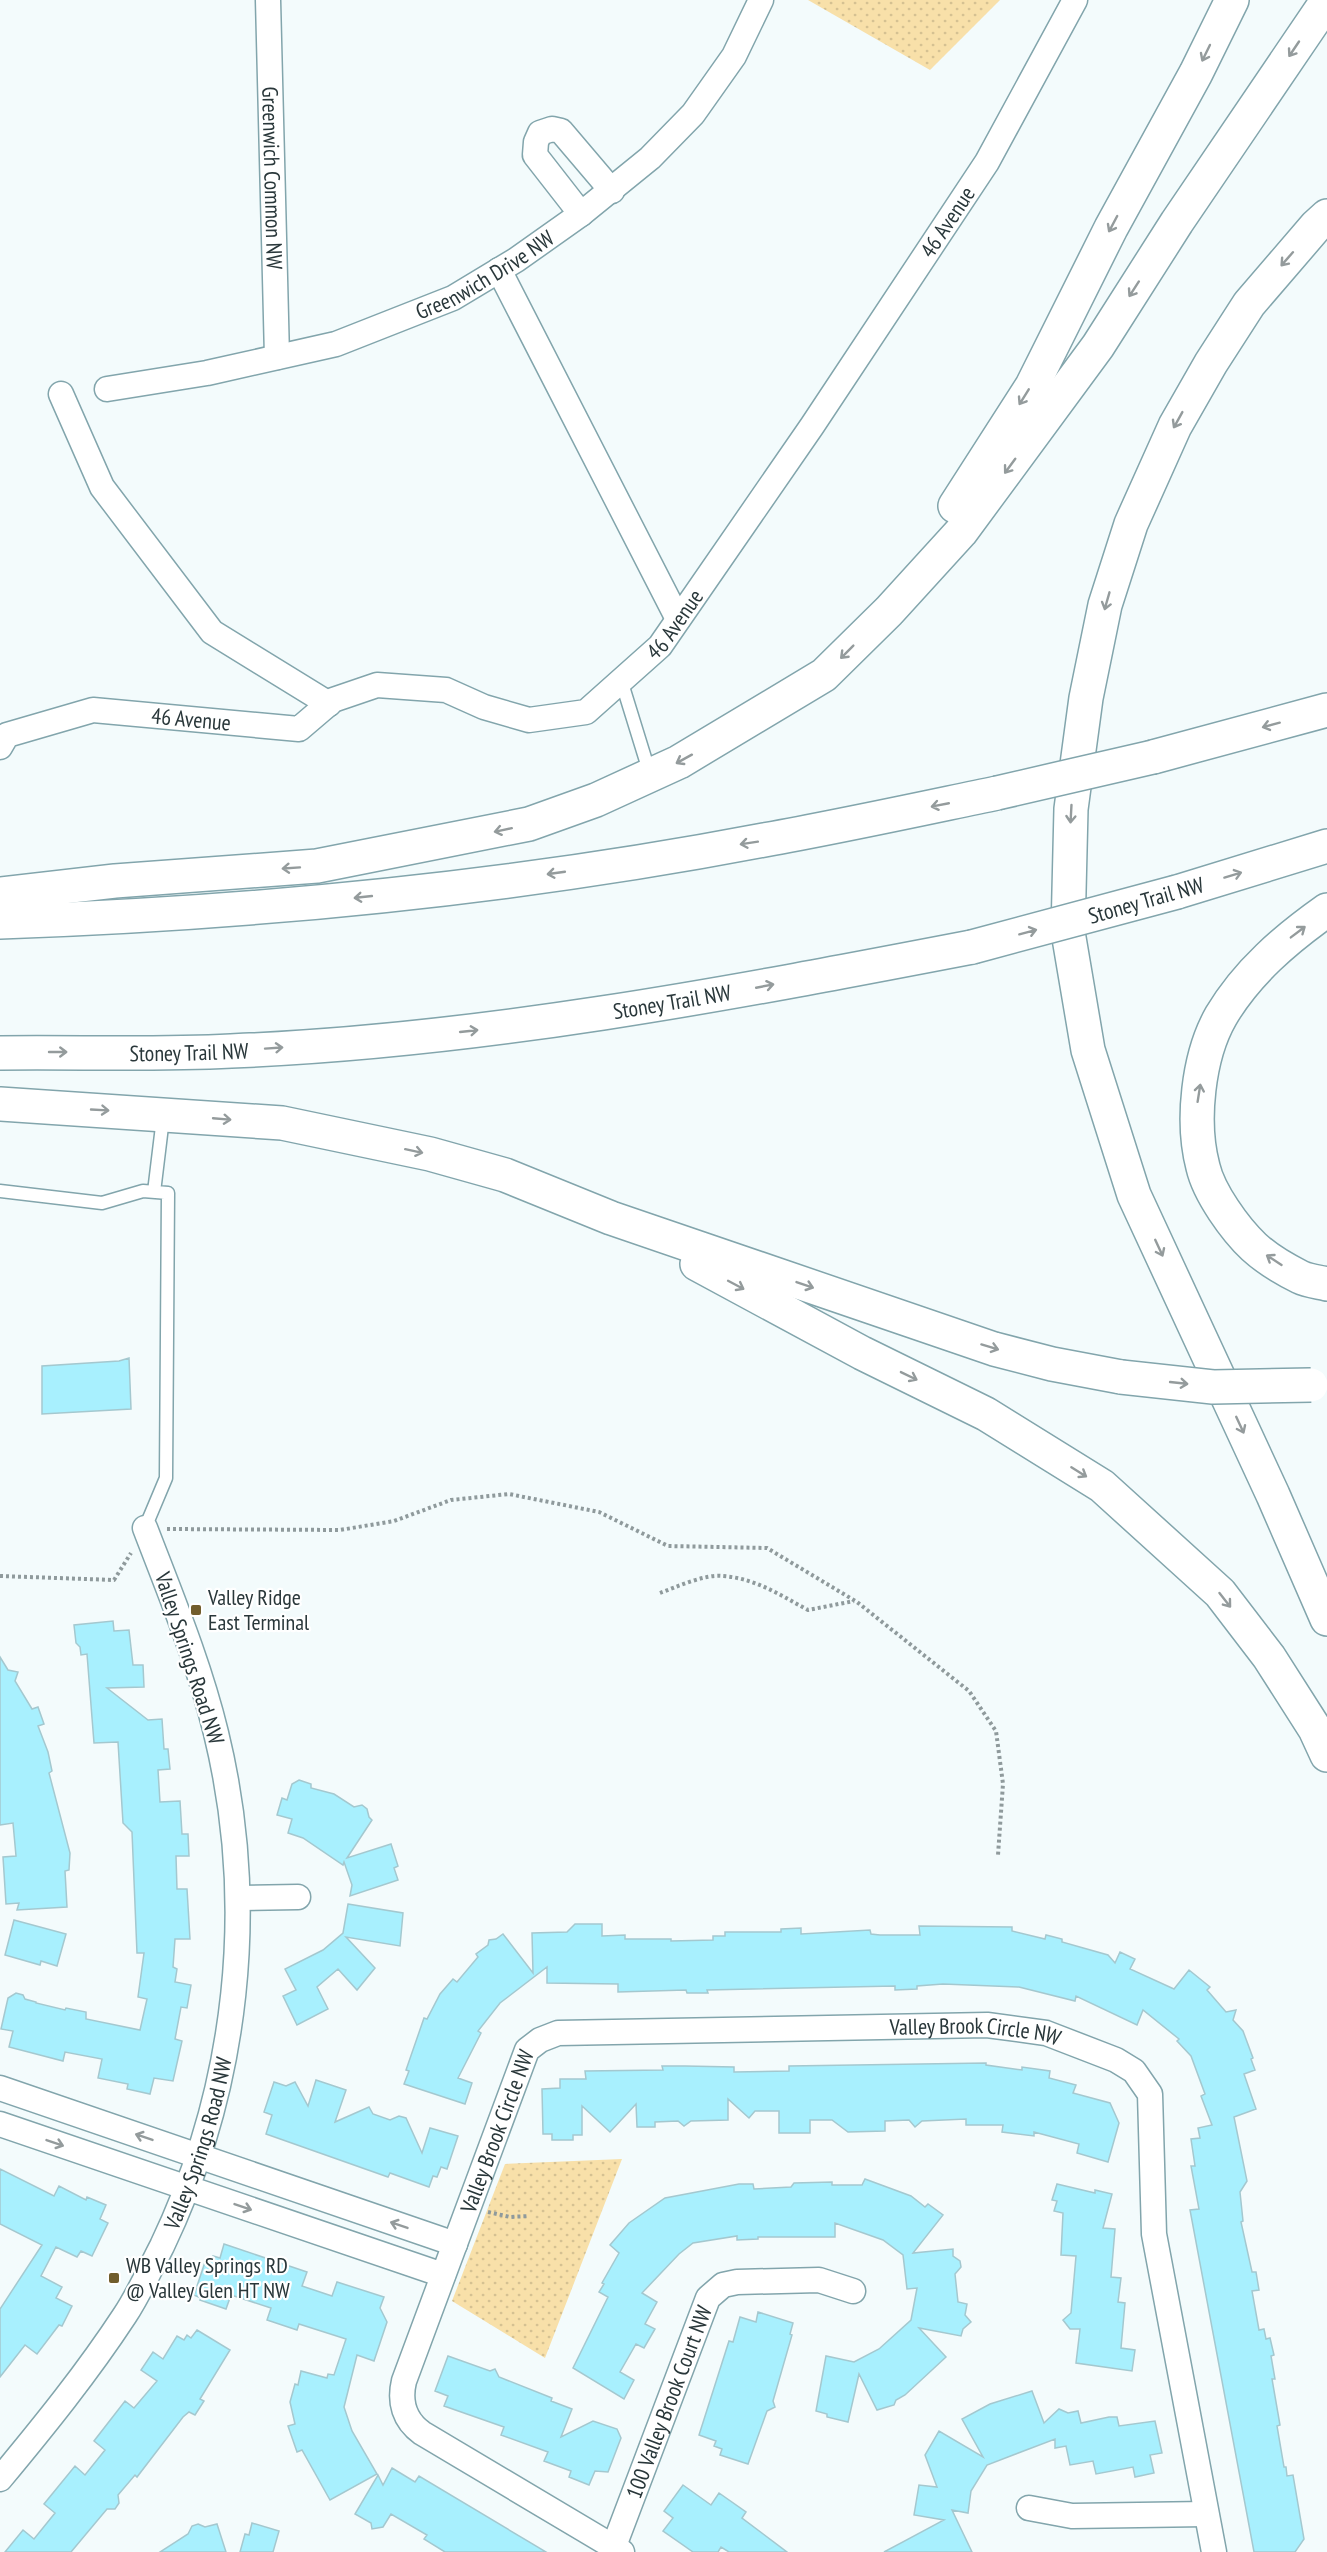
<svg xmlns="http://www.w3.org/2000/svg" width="1327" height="2552" font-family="'PT Sans Narrow',sans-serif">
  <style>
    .park { fill: url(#park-dots) }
    .building { fill: #a8f0fe; stroke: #a4c8cf; stroke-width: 1.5 }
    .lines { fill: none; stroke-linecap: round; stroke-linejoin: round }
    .lane-casing { stroke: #82a5ac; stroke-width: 15 }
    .street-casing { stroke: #82a5ac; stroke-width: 27 }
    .highway-casing { stroke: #82a5ac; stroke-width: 36 }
    .path { stroke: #8f9a9c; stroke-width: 4; stroke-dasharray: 3 3; stroke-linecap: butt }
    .lane { stroke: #fff; stroke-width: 12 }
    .street { stroke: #fff; stroke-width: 24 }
    .highway { stroke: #fff; stroke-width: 33 }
    .highway-bridge-casing { stroke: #82a5ac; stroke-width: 36; stroke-linecap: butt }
    .highway-bridge { stroke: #fff; stroke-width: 33 }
    .oneway { stroke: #949b9c }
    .poi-dot { fill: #715d2c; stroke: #fff; stroke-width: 2 }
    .labels { text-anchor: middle; stroke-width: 4.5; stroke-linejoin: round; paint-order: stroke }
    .street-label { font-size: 22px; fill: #29373a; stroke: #fff }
    .poi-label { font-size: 22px; fill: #29373a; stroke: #fff; text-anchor: start }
  </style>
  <defs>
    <pattern id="park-dots" width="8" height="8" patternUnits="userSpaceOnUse" patternTransform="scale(1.5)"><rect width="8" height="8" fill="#f8e0a9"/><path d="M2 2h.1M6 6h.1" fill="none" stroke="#d5c192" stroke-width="1.8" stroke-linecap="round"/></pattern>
  </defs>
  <rect width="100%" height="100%" fill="#f3fbfc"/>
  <path class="park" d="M 808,0 L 1000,0 L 930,70 Z
    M 622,2159 L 545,2358 L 452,2301 L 505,2164 Z"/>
  <path class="building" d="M 129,1358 L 131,1409 L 42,1414 L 42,1366 L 119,1361 Z
    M 113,1621 L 114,1631 L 129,1630 L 133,1665 L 143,1665 L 144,1687 L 107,1688 L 148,1720 L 162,1719 L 164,1749 L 168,1749 L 170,1769 L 158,1770 L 160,1802 L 180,1801 L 182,1834 L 188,1834 L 189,1856 L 176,1856 L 177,1889 L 187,1889 L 190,1939 L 175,1939 L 173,1967 L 177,1969 L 175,1982 L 191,1985 L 187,2008 L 181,2007 L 175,2039 L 182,2041 L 173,2081 L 154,2078 L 150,2094 L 127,2089 L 128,2084 L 98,2078 L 102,2059 L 65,2052 L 63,2061 L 9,2047 L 13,2031 L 1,2029 L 8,1998 L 16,1993 L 23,1995 L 25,1999 L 36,2002 L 36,2003 L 65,2010 L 66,2008 L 86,2012 L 86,2019 L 140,2030 L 147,1999 L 138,1997 L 144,1953 L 137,1953 L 132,1832 L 123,1823 L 118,1742 L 94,1743 L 87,1654 L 81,1655 L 80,1647 L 76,1643 L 74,1625 Z
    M 0,1657 L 8,1670 L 18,1672 L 15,1681 L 32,1709 L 38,1707 L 44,1724 L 38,1726 L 48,1752 L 52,1771 L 49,1773 L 70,1853 L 69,1870 L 65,1871 L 67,1907 L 17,1910 L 19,1903 L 6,1904 L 3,1857 L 16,1856 L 13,1823 L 0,1825 Z
    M 299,1780 L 311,1784 L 311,1788 L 334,1794 L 354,1807 L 362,1805 L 367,1809 L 369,1817 L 372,1820 L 347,1858 L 391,1844 L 398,1866 L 394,1868 L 398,1880 L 350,1896 L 352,1885 L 344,1862 L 343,1865 L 303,1838 L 288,1833 L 292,1819 L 277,1815 L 282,1798 L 287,1800 L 292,1784 Z
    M 348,1904 L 403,1913 L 400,1946 L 346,1937 L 375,1968 L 357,1990 L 338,1969 L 317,1987 L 328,2009 L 297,2025 L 283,1996 L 296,1990 L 285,1969 L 323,1950 L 343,1933 Z
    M 14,1920 L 66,1934 L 57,1966 L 41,1961 L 40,1965 L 5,1955 Z
    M 575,1924 L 602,1924 L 602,1936 L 625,1935 L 625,1939 L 671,1939 L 671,1941 L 713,1940 L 713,1936 L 725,1936 L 725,1932 L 781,1932 L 781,1929 L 801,1928 L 801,1934 L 870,1930 L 871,1934 L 880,1935 L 920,1935 L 919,1926 L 1012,1927 L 1012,1931 L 1045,1939 L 1046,1935 L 1062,1939 L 1062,1942 L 1108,1955 L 1115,1963 L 1120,1952 L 1135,1959 L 1130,1969 L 1174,1989 L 1189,1970 L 1210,1987 L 1207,1990 L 1226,2012 L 1236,2010 L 1233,2020 L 1243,2031 L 1253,2058 L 1251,2059 L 1255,2070 L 1244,2074 L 1256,2109 L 1234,2117 L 1247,2181 L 1240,2192 L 1243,2221 L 1241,2222 L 1252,2272 L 1256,2272 L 1259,2290 L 1252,2291 L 1259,2330 L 1264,2329 L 1266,2339 L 1270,2338 L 1274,2355 L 1271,2356 L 1275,2379 L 1272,2379 L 1280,2425 L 1277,2426 L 1284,2467 L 1286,2467 L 1287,2476 L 1293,2475 L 1304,2539 L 1295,2552 L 1254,2552 L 1190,2210 L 1199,2209 L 1191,2166 L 1195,2166 L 1191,2139 L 1200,2138 L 1198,2128 L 1212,2125 L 1201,2096 L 1205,2094 L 1191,2056 L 1177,2041 L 1179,2039 L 1143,2010 L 1137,2025 L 1076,1996 L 1075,2001 L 1019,1987 L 943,1984 L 917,1986 L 917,1989 L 895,1990 L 895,1986 L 707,1990 L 708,1993 L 687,1993 L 686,1990 L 618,1992 L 618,1984 L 547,1983 L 547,1967 L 500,2003 L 478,2031 L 481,2033 L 458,2078 L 472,2083 L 465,2104 L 404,2084 L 409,2071 L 406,2070 L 424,2018 L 427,2019 L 440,1994 L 453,1979 L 457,1982 L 478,1957 L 476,1954 L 488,1945 L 489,1940 L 496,1939 L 503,1934 L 533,1973 L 532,1933 L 567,1932 Z
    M 986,2063 L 986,2065 L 1022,2070 L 1022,2067 L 1050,2071 L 1049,2078 L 1076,2085 L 1073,2093 L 1110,2103 L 1119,2123 L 1108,2162 L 1077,2153 L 1079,2144 L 1034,2132 L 1034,2136 L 1002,2132 L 1003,2125 L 966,2125 L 966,2119 L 922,2121 L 915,2127 L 909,2120 L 885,2121 L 885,2131 L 848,2132 L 832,2120 L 810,2120 L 810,2133 L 779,2133 L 779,2111 L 755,2111 L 749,2118 L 728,2099 L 728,2120 L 691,2121 L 684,2126 L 678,2121 L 655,2122 L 655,2127 L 637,2127 L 636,2104 L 610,2132 L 582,2106 L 582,2135 L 573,2135 L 573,2140 L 552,2140 L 552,2134 L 543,2134 L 542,2089 L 560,2088 L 560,2079 L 586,2079 L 585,2071 L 663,2070 L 662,2066 L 685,2066 L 734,2067 L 734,2072 L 789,2071 L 789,2066 Z
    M 316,2080 L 346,2090 L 335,2122 L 369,2107 L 373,2114 L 390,2120 L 399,2116 L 406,2118 L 422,2153 L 430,2128 L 458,2136 L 447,2169 L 441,2167 L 437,2177 L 433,2176 L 429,2187 L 390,2173 L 388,2177 L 266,2134 L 272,2115 L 264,2112 L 274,2082 L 286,2086 L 295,2082 L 308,2106 Z
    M 0,2169 L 54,2196 L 59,2186 L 86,2200 L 87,2197 L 106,2205 L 100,2219 L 108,2223 L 92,2256 L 81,2251 L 77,2257 L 56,2247 L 41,2276 L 62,2287 L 56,2298 L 72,2306 L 62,2326 L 59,2325 L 37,2354 L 25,2345 L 0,2377 L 0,2309 L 42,2245 L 0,2224 Z
    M 865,2179 L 911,2196 L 925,2207 L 928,2204 L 943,2215 L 913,2253 L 953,2249 L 953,2256 L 960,2261 L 961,2267 L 955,2274 L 958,2302 L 967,2304 L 965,2315 L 971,2322 L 963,2329 L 961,2336 L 919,2328 L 946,2357 L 905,2395 L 896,2400 L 894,2405 L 877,2410 L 859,2374 L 848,2422 L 827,2417 L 827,2414 L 816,2411 L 826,2356 L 854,2362 L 879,2349 L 911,2320 L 917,2288 L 907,2289 L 903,2255 L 883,2240 L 835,2223 L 835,2237 L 758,2237 L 758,2239 L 737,2240 L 737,2236 L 693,2243 L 679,2254 L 642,2293 L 657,2302 L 645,2324 L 655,2329 L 644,2348 L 636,2344 L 620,2372 L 634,2380 L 624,2399 L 573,2368 L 608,2297 L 599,2292 L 604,2284 L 602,2283 L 619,2253 L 610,2245 L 629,2223 L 665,2198 L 739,2184 L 753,2184 L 754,2189 L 791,2187 L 794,2183 L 832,2182 L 832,2185 L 862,2185 Z
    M 1057,2184 L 1095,2193 L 1095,2190 L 1112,2194 L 1103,2228 L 1115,2229 L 1111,2277 L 1121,2278 L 1118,2302 L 1125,2303 L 1121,2348 L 1135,2350 L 1132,2371 L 1076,2363 L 1080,2329 L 1070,2329 L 1063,2320 L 1071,2313 L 1076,2256 L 1061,2255 L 1063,2213 L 1054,2211 L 1057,2201 L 1052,2200 Z
    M 224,2244 L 307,2272 L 302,2286 L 332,2296 L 337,2282 L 384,2297 L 380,2308 L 387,2322 L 374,2361 L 357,2355 L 344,2407 L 352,2431 L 377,2474 L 330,2500 L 302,2450 L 297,2452 L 288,2426 L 295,2424 L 290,2402 L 295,2384 L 298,2385 L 301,2371 L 327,2378 L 328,2374 L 334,2375 L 346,2339 L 299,2324 L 297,2330 L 267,2320 L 271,2308 L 231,2295 L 226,2309 L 200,2300 L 201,2298 L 194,2295 L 206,2259 L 211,2261 L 213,2256 L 220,2258 Z
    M 758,2312 L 793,2323 L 790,2334 L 792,2335 L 773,2401 L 775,2407 L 767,2411 L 748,2464 L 720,2455 L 722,2449 L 714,2446 L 716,2441 L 699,2435 L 729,2341 L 733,2342 L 740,2317 L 756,2322 Z
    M 197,2330 L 230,2350 L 200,2399 L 204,2401 L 195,2415 L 189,2412 L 183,2417 L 137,2477 L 135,2475 L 118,2495 L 119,2503 L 115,2509 L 107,2509 L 71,2552 L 5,2552 L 23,2530 L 34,2539 L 55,2513 L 44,2504 L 75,2466 L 85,2475 L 105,2450 L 94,2441 L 125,2401 L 134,2408 L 157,2381 L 141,2370 L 153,2352 L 163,2359 L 177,2336 L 184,2340 L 187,2335 L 191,2338 Z
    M 448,2356 L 490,2371 L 495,2369 L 499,2377 L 552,2398 L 551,2401 L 572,2409 L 561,2437 L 593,2421 L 617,2429 L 621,2438 L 608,2472 L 595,2471 L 589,2485 L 569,2477 L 571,2471 L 544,2461 L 548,2452 L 501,2435 L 504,2427 L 444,2406 L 448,2396 L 435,2391 Z
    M 1032,2391 L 1044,2423 L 1059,2409 L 1068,2413 L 1078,2411 L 1081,2423 L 1109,2417 L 1117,2417 L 1119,2426 L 1155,2421 L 1162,2453 L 1150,2455 L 1154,2473 L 1135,2477 L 1133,2467 L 1096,2474 L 1093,2461 L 1070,2465 L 1066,2446 L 1055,2448 L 1055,2439 L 987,2465 L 971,2491 L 968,2513 L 952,2510 L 972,2552 L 884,2552 L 944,2520 L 914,2515 L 919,2485 L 937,2487 L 925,2455 L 939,2431 L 983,2457 L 962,2419 L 990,2404 Z
    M 392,2468 L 415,2482 L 419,2476 L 546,2552 L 445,2552 L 424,2539 L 427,2535 L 391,2514 L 383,2527 L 372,2529 L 371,2523 L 355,2514 L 378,2475 L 383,2485 Z
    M 683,2485 L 711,2505 L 719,2493 L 746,2512 L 742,2518 L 787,2552 L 729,2552 L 721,2547 L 718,2552 L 693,2552 L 663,2531 L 673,2518 L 664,2511 Z
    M 252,2523 L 279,2531 L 273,2552 L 240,2552 L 245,2534 L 249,2535 Z
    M 198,2524 L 205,2527 L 217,2524 L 226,2552 L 160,2552 L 188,2534 L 192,2526 Z"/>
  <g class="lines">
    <g class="lane-casing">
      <path id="lane" d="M 621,680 L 650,774
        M 0,1191 L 102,1203 L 143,1191 L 168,1193 L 166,1478 L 145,1528
        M 154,1192 L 163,1118"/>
    </g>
    <g class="street-casing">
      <g id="street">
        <path id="s1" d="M 268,0 L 277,357"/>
        <path d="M 581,214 L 535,155 L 536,142 L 540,133 L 552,129 L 561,131 L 612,191"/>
        <path d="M 499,270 L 678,619"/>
        <path id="s2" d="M 107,389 L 207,373 L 336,344 L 453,298 L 516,260 L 581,214 L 650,158 L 693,114 L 734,56 L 761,0"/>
        <path d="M 61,394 L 102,487 L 212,632 L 329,704"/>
        <path id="s3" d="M 0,747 L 7,735 L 93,710 L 299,729 L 333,700 L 377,685 L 446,690 L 484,707 L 529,720 L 586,712 L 660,646 L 812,426 L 987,162 L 1075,0"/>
        <path d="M 238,1898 L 298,1897"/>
        <path d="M 0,2088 L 455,2244"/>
        <path d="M 0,2124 L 443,2275"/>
        <path id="s4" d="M 0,2479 C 44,2426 87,2373 125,2315 C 139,2294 150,2269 162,2246 C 238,2087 258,1905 216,1733 C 199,1663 171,1596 145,1528"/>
        <path d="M 1029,2508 L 1072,2516 L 1206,2514"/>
        <path id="s5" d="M 614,2546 L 708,2298 L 723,2285 L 737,2282 L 819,2280 L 853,2291"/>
        <path id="s6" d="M 622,2552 L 422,2433 C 404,2420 399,2402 404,2381 L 527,2050 L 540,2040 L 558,2033 L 987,2025 L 1046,2033 L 1116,2060 L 1134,2071 L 1150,2094 L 1154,2234 L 1214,2552"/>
      </g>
    </g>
    <g class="highway-casing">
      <g id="highway">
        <path d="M 1327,216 L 1316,226 L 1249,304 L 1211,363 L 1175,426 L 1131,524 L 1105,605 L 1086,698 L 1071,809 L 1068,932 L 1088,1050 L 1134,1195 L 1273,1495 L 1327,1619"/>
        <path d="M 955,506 L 1032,386 L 1111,228 L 1196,73 L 1232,0"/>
        <path d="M 1153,757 L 1327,710"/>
        <path d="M 1177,892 L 1327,846"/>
        <path d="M 0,894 L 115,881 L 317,866 L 529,824 L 596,800 L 679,762 L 824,675 L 889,611 L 961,532 L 1098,346 L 1177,222 L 1327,1"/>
        <path d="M 1327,910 C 1286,939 1247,972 1221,1016 C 1198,1056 1191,1122 1203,1167 C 1209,1193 1235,1229 1254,1247 C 1266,1258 1286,1270 1300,1277 C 1308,1281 1319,1282 1327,1284"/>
        <path d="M 0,922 C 256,913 513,888 764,840 C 842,826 920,809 997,793"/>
        <path id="s7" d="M 0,1053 C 77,1052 154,1055 231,1051 C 481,1041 727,994 972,947"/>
        <path d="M 0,1104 L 282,1123 L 430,1154 L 505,1175 L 611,1218 L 994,1349 L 1052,1364 L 1121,1377"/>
        <path d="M 697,1264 L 862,1353 L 986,1414 L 1102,1486 L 1220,1593 L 1269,1657 L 1315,1729 L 1327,1755"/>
      </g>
    </g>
    <path class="path" d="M 167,1529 L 340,1530 L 394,1521 L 451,1500 L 509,1494 L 599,1512 L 668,1546 L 767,1548 L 857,1602 L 969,1691 L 996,1731 L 1003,1784 L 998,1855
      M 0,1576 L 114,1580 L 131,1553
      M 660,1593 C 676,1587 705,1574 722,1576 C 755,1578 780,1595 808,1610 L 854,1601
      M 488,2212 L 510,2217 L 529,2216"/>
    <use href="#lane" class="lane"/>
    <use href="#street" class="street"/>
    <use href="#highway" class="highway"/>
    <g class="highway-bridge-casing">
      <path id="highway-bridge" d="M 997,793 L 1153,757
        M 972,947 L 1177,892
        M 1121,1377 L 1213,1387 L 1311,1385"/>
    </g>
    <use href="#highway-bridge" class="highway-bridge"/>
  </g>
  <defs><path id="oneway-shaft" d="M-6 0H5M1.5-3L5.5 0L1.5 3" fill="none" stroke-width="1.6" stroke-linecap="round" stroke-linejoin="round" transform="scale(1.5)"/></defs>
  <g class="oneway">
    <use href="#oneway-shaft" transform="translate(1294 49) rotate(124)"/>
    <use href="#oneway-shaft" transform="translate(1206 53) rotate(116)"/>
    <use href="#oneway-shaft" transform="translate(1113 224) rotate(118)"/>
    <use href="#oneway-shaft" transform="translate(1287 259) rotate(131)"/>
    <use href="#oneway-shaft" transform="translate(1134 289) rotate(123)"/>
    <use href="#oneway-shaft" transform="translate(1024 397) rotate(122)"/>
    <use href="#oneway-shaft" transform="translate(1178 420) rotate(119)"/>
    <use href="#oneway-shaft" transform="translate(1010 466) rotate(126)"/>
    <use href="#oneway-shaft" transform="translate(1107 601) rotate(106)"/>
    <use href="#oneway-shaft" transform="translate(847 652) rotate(135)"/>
    <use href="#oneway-shaft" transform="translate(1271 725) rotate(165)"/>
    <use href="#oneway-shaft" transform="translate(684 759) rotate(151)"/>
    <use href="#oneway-shaft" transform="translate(940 805) rotate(169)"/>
    <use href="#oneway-shaft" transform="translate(1071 814) rotate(93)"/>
    <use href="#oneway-shaft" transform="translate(503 830) rotate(168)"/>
    <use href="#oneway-shaft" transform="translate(749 843) rotate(171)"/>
    <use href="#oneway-shaft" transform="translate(291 868) rotate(176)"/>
    <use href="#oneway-shaft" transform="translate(556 873) rotate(172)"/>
    <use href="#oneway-shaft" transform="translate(1233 875) rotate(-17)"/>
    <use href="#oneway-shaft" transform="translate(363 897) rotate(174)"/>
    <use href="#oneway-shaft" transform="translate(1028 932) rotate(-15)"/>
    <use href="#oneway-shaft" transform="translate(1298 932) rotate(-37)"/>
    <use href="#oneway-shaft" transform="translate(765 986) rotate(-11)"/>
    <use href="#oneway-shaft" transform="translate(469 1031) rotate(-6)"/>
    <use href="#oneway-shaft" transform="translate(274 1048) rotate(-4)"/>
    <use href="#oneway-shaft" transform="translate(58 1052)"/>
    <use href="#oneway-shaft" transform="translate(1199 1093) rotate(-81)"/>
    <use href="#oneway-shaft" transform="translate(100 1110) rotate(3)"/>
    <use href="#oneway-shaft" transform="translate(222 1119) rotate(5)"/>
    <use href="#oneway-shaft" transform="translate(414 1151) rotate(12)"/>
    <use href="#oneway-shaft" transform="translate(1159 1248) rotate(65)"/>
    <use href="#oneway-shaft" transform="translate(1274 1260) rotate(-147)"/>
    <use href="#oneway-shaft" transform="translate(736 1285) rotate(28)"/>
    <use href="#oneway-shaft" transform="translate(805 1285) rotate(19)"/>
    <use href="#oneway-shaft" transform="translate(990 1347) rotate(17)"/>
    <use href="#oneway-shaft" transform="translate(909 1376) rotate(26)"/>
    <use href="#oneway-shaft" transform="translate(1179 1383) rotate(6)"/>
    <use href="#oneway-shaft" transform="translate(1240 1425) rotate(65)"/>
    <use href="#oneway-shaft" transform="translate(1079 1472) rotate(32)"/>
    <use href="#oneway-shaft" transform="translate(1225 1600) rotate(52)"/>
    <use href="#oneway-shaft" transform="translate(144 2137) rotate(-161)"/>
    <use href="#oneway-shaft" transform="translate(55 2143) rotate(19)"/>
    <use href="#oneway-shaft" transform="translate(243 2207) rotate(19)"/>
    <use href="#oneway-shaft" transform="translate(399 2225) rotate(-161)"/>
  </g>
  <g class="poi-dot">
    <rect x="190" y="1604" width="12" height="12" rx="3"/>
    <rect x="108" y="2272" width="12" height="12" rx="3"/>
  </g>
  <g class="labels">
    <g class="street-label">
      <text dy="8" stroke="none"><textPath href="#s1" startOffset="178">Greenwich Common NW</textPath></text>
      <text dy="8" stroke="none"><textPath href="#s3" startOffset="1228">46 Avenue</textPath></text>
      <text dy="8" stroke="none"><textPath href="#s2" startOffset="398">Greenwich Drive NW</textPath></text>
      <text dy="8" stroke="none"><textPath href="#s3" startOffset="742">46 Avenue</textPath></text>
      <text dy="8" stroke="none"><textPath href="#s3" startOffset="202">46 Avenue</textPath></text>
      <text transform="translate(1146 900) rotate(-16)" y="8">Stoney Trail NW</text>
      <text dy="8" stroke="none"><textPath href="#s7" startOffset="675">Stoney Trail NW</textPath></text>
      <text dy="8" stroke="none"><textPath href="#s7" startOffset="189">Stoney Trail NW</textPath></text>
      <text transform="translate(190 1658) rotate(72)" y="8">Valley Springs Road NW</text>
      <text dy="8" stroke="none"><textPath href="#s6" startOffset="1098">Valley Brook Circle NW</textPath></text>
      <text dy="8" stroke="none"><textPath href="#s6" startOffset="558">Valley Brook Circle NW</textPath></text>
      <text dy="8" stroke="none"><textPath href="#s4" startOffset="394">Valley Springs Road NW</textPath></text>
      <text dy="8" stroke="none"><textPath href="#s5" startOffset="154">100 Valley Brook Court NW</textPath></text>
    </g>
    <g class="poi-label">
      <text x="208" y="1605">Valley Ridge<tspan x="208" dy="25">East Terminal</tspan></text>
      <text x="126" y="2273">WB Valley Springs RD<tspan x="126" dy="25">@ Valley Glen HT NW</tspan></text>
    </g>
  </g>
</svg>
